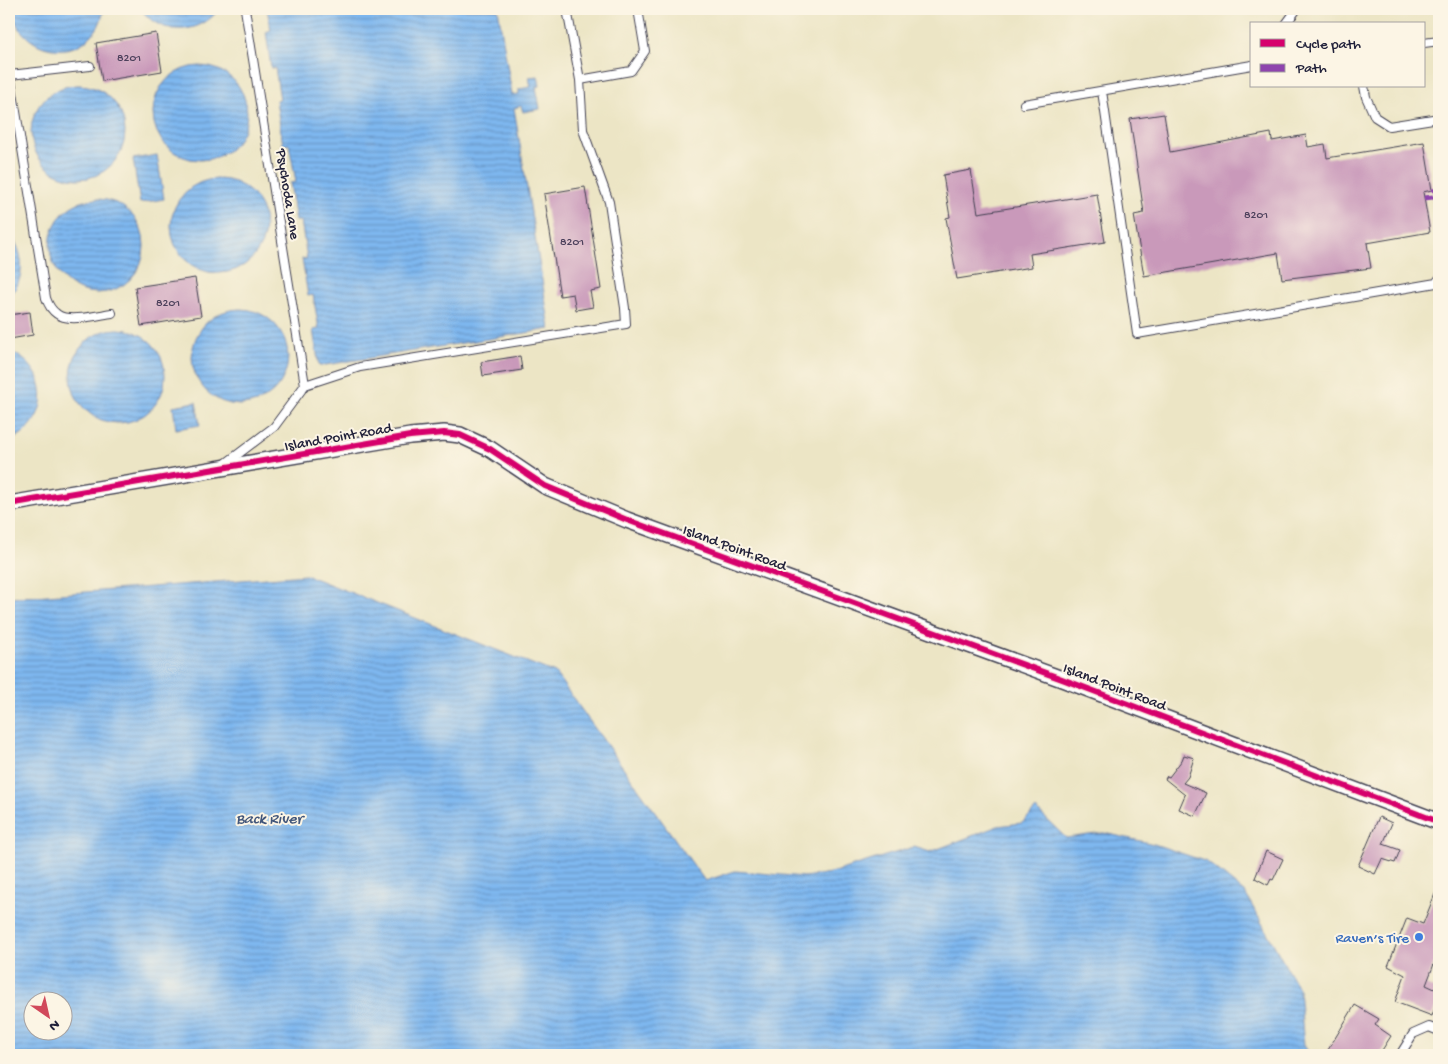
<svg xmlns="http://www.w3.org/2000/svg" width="1448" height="1064" font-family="'Gochi Hand',sans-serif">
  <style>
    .water { fill: url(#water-rules); stroke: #506c95; fill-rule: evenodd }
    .building { fill: #c999ba }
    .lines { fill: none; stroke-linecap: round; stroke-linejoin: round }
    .service-casing { stroke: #403f50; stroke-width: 10 }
    .minor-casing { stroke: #403f50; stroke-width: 18 }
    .service { stroke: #fff; stroke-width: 8 }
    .minor { stroke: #fff; stroke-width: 15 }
    .quiet { stroke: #8e44ad; stroke-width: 5; stroke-dasharray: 10 5; stroke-linecap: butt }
    .cycleway-casing { stroke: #fcf5e5; stroke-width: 9 }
    .cycleway { stroke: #d6006c; stroke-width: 6 }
    .shop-dot { fill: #3f7fe0; stroke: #fcf5e5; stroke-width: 2 }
    .labels { text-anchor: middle; stroke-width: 4; stroke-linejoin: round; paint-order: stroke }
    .number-label { font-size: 12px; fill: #4c405b }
    .street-label { font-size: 15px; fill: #22223b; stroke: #fcf5e5 }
    .shop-label { font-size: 15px; fill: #366cbe; stroke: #fcf5e5; text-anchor: end }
    .water-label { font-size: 16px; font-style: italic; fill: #42567a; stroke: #fcf5e5 }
  </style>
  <defs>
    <pattern id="water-rules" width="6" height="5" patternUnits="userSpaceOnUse" patternTransform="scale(1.25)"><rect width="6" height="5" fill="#7eb7ef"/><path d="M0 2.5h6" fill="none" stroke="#6794c3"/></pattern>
  </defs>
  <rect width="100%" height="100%" fill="#fcf5e5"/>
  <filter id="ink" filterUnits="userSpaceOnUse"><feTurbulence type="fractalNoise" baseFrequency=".02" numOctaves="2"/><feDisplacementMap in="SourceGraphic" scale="10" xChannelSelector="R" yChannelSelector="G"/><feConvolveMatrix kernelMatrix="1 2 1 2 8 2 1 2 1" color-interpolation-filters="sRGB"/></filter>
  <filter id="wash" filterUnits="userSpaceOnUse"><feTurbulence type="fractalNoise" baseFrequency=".0096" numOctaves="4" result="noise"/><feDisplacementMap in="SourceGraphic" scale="20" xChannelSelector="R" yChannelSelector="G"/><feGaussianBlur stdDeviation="1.12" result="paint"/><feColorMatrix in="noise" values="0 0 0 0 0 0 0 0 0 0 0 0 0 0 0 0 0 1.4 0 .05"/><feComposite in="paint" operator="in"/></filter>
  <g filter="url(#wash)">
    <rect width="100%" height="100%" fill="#ece5c5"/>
    <path class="water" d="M 11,9 L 104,9 C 95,63 24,63 11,9 Z
      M 141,9 L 219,9 C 200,36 159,36 141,9 Z
      M 267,9 L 498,9 L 512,95 L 519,94 L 519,89 L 531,87 L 529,77 L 538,76 L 540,86 L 536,87 L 540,109 L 523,112 L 521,106 L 514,108 L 550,329 L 319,366 L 313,330 L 319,329 L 313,295 L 308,296 L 302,259 L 307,258 L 301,221 L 296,221 L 290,183 L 296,182 L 289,144 L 283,145 L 276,100 L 280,99 L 275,68 L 271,68 L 266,32 L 271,30 Z
      M153 113a47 47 0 1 1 94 0a47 47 0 1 1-94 0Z
      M31 132a47 47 0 1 1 94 0a47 47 0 1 1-94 0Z
      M 157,155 L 164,199 L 140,203 L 133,159 Z
      M171 226a47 47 0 1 1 94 0a47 47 0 1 1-94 0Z
      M50 246a47 47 0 1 1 94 0a47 47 0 1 1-94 0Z
      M 9,233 C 25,252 26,279 9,297 Z
      M192 357a48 48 0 1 1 96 0a48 48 0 1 1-96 0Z
      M71 376a47 47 0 1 1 94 0a47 47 0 1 1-94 0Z
      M 9,351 C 53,369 52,423 9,441 Z
      M 196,402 L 200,425 L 176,429 L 173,406 Z
      M 306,575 L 555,673 L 705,881 L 735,871 L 804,877 L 831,873 L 914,847 L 930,852 L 998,826 L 1022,823 L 1036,809 L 1066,838 L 1104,833 L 1154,844 L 1207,862 L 1245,893 L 1299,990 L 1304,1045 L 1310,1055 L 9,1055 L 9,598 ZM 32,1002 L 62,1002 L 62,1032 L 32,1032 Z"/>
    <g id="blocks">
      <path class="building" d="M 156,33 L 162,71 L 102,81 L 96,43 Z
        M 1164,114 L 1170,152 L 1271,133 L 1272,141 L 1306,135 L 1308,147 L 1325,144 L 1327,158 L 1424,142 L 1432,190 L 1423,192 L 1430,232 L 1367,243 L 1371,268 L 1282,279 L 1278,253 L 1144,276 L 1134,215 L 1144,213 L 1130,119 Z
        M 971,170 L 978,213 L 1097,194 L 1105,242 L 1030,254 L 1032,267 L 957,279 L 946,218 L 950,217 L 943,175 Z
        M 585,187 L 601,289 L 590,291 L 593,307 L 576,310 L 573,294 L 560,296 L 544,194 Z
        M 195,278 L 201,316 L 141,326 L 135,287 Z
        M 30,312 L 33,335 L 10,339 L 9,315 Z
        M 520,356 L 522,370 L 483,376 L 481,362 Z
        M 1184,755 L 1194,758 L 1188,777 L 1183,783 L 1206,793 L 1195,816 L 1179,809 L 1185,795 L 1165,779 L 1167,776 L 1169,777 L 1182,760 Z
        M 1379,817 L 1392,823 L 1383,844 L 1400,850 L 1395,863 L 1382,859 L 1375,874 L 1358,866 Z
        M 1266,851 L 1283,859 L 1273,880 L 1271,879 L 1268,885 L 1255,878 Z
        M 1439,884 L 1439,951 L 1426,985 L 1439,991 L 1439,997 L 1432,1016 L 1395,1002 L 1405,975 L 1388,966 L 1407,918 L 1423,924 Z
        M 1355,1005 L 1379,1019 L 1375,1025 L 1391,1036 L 1379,1055 L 1325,1055 Z"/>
    </g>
  </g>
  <g filter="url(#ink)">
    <use href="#blocks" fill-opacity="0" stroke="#403f50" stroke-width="1"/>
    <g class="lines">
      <g class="service-casing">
        <path id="service" d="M 245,9 L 305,385
          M 1286,24 L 1297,9
          M 1424,43 L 1439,41
          M 9,68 L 46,298 C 48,304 51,310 57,314 C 68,323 98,315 112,313
          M 10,75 L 90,66
          M 580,80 L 631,71 L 645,51 L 638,9
          M 1364,86 L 1366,97 L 1375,117 L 1389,126 L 1439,118
          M 1102,91 L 1137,334 L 1436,283 L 1439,279
          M 1024,104 L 1252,65
          M 225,464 L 274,427 L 305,385 L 360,367 L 626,324 L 625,308 L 609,202 L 583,130 L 580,80 L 567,9
          M 1400,1055 L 1413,1034 L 1429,1027 L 1439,1031"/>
      </g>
      <g class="minor-casing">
        <path id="minor" d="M 9,504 L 410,436 L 444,433 L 460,435 L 490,449 L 545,486 L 627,520 L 1062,679 L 1439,822"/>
      </g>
      <use href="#service" class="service"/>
      <use href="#minor" class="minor"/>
      <path class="quiet" d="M 1424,198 L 1433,197 L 1433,191 L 1439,190"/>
      <g class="cycleway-casing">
        <path id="cycleway" d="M 9,504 L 410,436 L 444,433 L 460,435 L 490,449 L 545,486 L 627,520 L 1062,679 L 1439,822"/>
      </g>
      <use href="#cycleway" class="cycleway"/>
    </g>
  </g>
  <circle class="shop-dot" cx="1419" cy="937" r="5"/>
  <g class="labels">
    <g class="number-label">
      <text x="129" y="61">8201</text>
      <text x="1256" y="218">8201</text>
      <text x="572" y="245">8201</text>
      <text x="168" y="306">8201</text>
    </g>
    <g class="street-label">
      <text transform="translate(289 194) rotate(81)" y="5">Psychoda Lane</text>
      <text transform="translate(338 436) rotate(-10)" y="5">Island Point Road</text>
      <text transform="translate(735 547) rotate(20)" y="5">Island Point Road</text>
      <text transform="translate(1115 686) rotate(21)" y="5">Island Point Road</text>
    </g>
    <g class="shop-label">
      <text x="1409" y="942">Raven’s Tire</text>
    </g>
    <g class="water-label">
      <text x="269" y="823">Back River</text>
    </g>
  </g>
  <rect width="1448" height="1064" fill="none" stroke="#fcf5e5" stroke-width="30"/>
  <rect x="1250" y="22" width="175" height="65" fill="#fcf5e5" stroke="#a5a1a1"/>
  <rect x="1260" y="39" width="25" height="8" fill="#d6006c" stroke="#a5a1a1"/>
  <text x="1296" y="48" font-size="15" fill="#22223b">Cycle path</text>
  <rect x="1260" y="64" width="25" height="8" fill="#8e44ad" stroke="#a5a1a1"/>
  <text x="1296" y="72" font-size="15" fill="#22223b">Path</text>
  <g transform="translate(48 1016) rotate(146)"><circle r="24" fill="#fcf5e5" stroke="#a5a1a1"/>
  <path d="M0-4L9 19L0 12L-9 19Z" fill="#d1495b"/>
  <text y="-8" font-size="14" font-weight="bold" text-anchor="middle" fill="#22223b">N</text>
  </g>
</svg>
